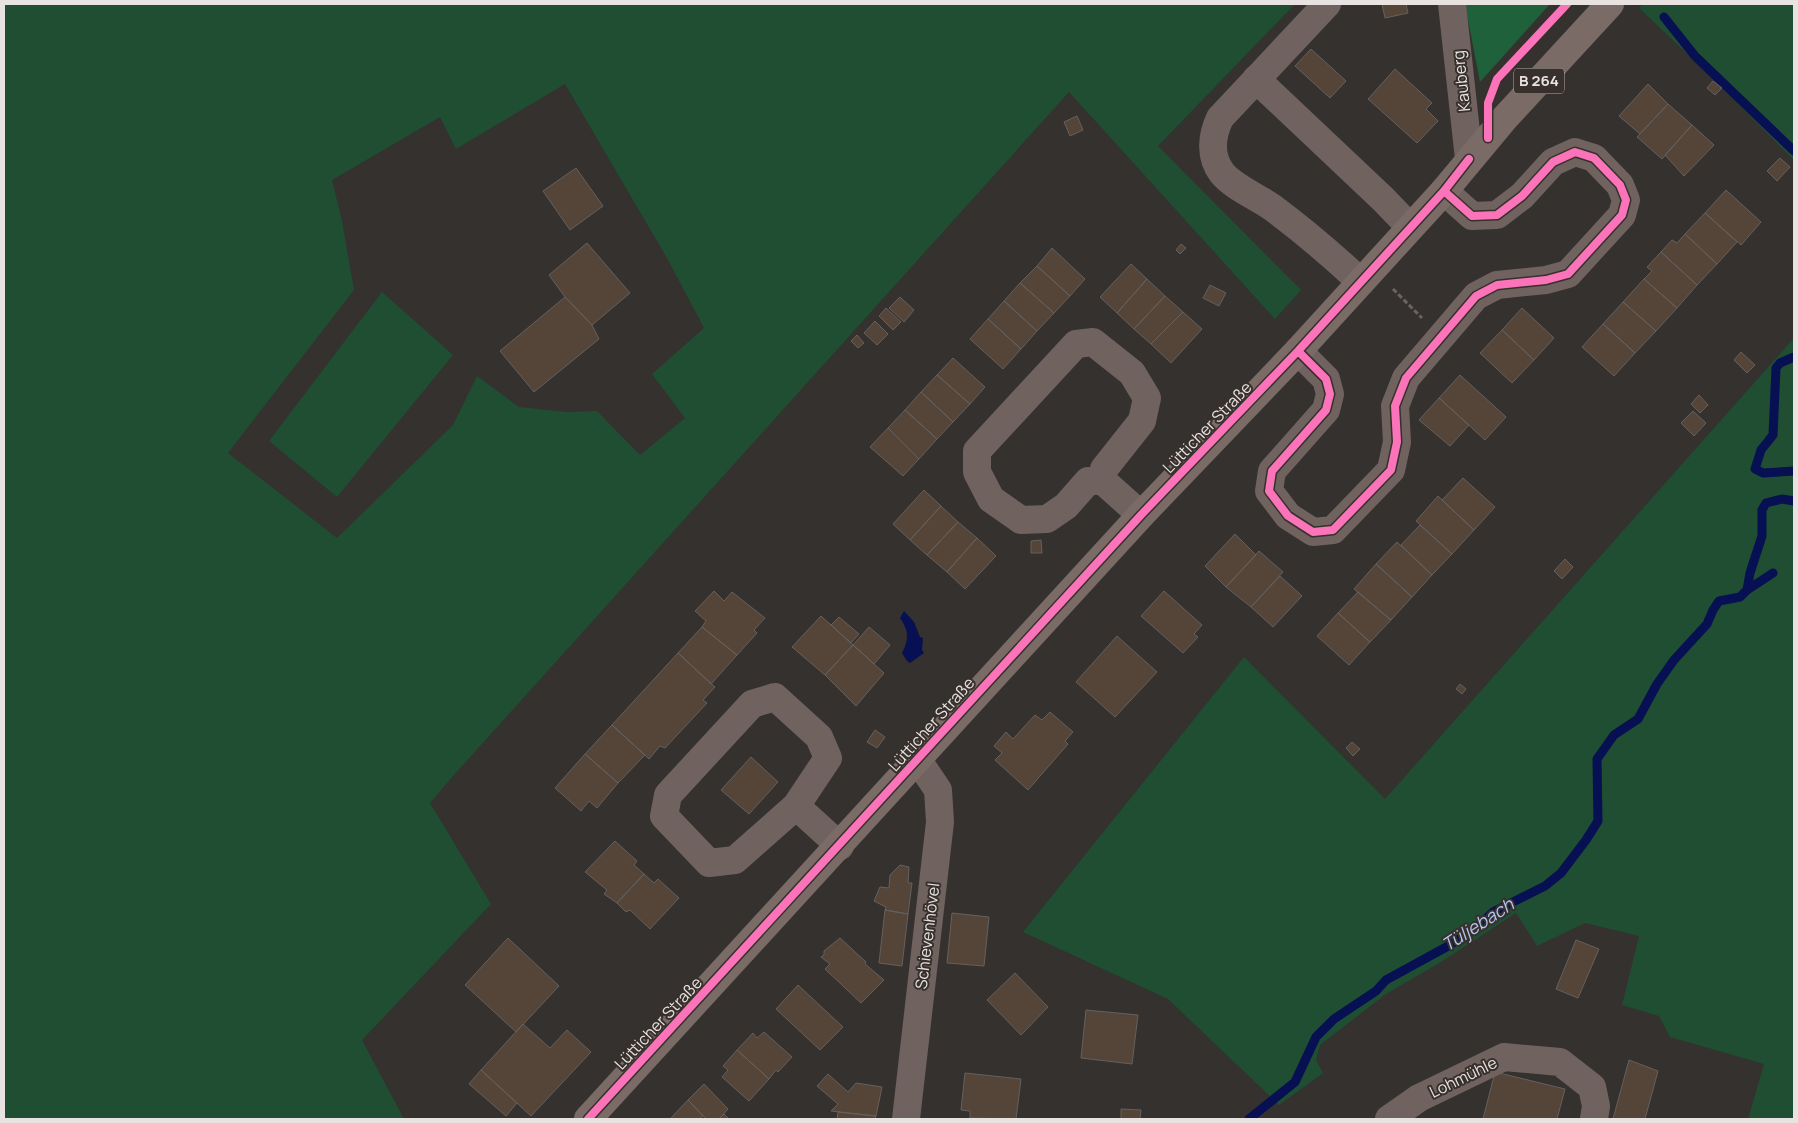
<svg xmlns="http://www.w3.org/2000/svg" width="1798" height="1123" font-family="Manrope,sans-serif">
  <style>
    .green { fill: #1f4e32; fill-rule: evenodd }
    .forest { fill: #1e613b }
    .water { fill: #061052 }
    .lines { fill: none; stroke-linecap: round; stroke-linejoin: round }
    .stream { stroke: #061052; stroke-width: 9 }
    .building { fill: #554438; stroke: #64615f }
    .path { stroke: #6b6360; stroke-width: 3; stroke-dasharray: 5 2.5; stroke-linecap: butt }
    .minor { stroke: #70625f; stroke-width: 28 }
    .major { stroke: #7b6b66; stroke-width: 28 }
    .cycleway-casing { stroke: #37302c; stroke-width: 11 }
    .cycleway { stroke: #fb73b8; stroke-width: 8 }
    .labels { text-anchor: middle; stroke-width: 4; stroke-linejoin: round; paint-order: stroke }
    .shield { fill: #37302c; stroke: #b3adab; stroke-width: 1 }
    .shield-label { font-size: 15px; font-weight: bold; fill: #e8e3e1 }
    .street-label { font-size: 16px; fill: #e8e3e1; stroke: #37302c }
    .water-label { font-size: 18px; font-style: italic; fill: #b2c7f1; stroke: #37302c }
  </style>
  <rect width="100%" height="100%" fill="#34312f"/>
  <path class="green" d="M 4,4 L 1295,4 L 1158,146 L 1301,290 L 1275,319 L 1069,92 L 454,775 L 430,803 L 491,904 L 362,1040 L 404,1119 L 4,1119 ZM 565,84 L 667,258 L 704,328 L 652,374 L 685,418 L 640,455 L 597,411 L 567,412 L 519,407 L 477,376 L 453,425 L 337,538 L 228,453 L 354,290 L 342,221 L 332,180 L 440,117 L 456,149 Z
    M 1643,4 L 1794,4 L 1794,160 L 1698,64 L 1639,8 Z
    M 382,292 L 453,355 L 337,497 L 269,441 Z
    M 1794,338 L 1794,1119 L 1748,1119 L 1764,1064 L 1670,1037 L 1659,1016 L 1622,1005 L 1639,936 L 1585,923 L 1537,946 L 1516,913 L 1441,962 L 1386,994 L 1320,1045 L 1316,1060 L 1323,1073 L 1279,1105 L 1168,999 L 1023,932 L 1244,657 L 1385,799 Z"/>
  <path class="forest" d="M 1465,4 L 1550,4 L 1480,82 Z"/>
  <path class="water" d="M 904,611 L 914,622 L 920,637 L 923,638 L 922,650 L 924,653 L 910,663 L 907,661 L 902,653 C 909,640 909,630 900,618 Z"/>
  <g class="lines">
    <path class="stream" d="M 1664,17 L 1695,56 L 1794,151
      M 1794,357 L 1780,363 L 1776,368 L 1773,435 L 1761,450 L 1755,469 L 1763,473 L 1794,471
      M 1747,590 L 1773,573
      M 1249,1119 L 1295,1082 L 1316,1037 L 1334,1019 L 1376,991 L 1386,980 L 1450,945 L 1475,929 L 1493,912 L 1545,886 L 1561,873 L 1586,840 L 1598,821 L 1597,759 L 1614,735 L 1638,719 L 1657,684 L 1674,660 L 1707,624 L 1713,610 L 1719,601 L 1740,597 L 1747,590 L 1750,573 L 1762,536 L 1762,510 L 1766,503 L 1782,499 L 1794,501"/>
  </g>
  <path class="building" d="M 1382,4 L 1406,4 L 1408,13 L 1385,18 Z
    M 1311,49 L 1346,81 L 1330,98 L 1295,66 Z
    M 1395,69 L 1432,103 L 1426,109 L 1438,121 L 1417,143 L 1368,99 Z
    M 1713,81 L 1722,88 L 1715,95 L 1707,88 Z
    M 1648,84 L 1668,104 L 1640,134 L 1619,116 Z
    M 1668,104 L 1692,125 L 1662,159 L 1637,137 Z
    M 1077,116 L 1083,130 L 1070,136 L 1064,122 Z
    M 1692,125 L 1714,145 L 1684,176 L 1665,155 Z
    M 1780,158 L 1790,167 L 1777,181 L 1767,171 Z
    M 576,168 L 603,206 L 570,230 L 543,191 Z
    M 1726,190 L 1761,222 L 1741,245 L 1705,213 Z
    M 1705,213 L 1737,242 L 1717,264 L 1685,234 Z
    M 1685,234 L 1717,264 L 1697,285 L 1661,252 L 1672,240 L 1677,243 Z
    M 587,243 L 630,293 L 592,325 L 565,297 L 549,275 Z
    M 1181,244 L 1186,248 L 1180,254 L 1176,250 Z
    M 1052,248 L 1085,279 L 1070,296 L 1037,266 Z
    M 1661,252 L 1697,285 L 1677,308 L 1644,279 L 1652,271 L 1647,267 Z
    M 1131,264 L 1147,279 L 1117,313 L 1100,297 Z
    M 1037,266 L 1070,296 L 1054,313 L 1020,283 Z
    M 1147,279 L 1165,296 L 1134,329 L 1117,313 Z
    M 1644,279 L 1677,308 L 1656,331 L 1623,302 Z
    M 1020,283 L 1054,313 L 1037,331 L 1004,301 Z
    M 1210,285 L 1226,293 L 1219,306 L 1203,298 Z
    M 1165,296 L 1183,312 L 1151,344 L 1134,329 Z
    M 565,297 L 592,325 L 599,339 L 534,392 L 500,351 Z
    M 900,297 L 914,310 L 904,322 L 889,308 Z
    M 1004,301 L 1037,331 L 1021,349 L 988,319 Z
    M 1623,302 L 1656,331 L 1635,353 L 1603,324 Z
    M 886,308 L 901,322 L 893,330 L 879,316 Z
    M 1522,308 L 1554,338 L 1534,360 L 1502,330 Z
    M 1183,312 L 1202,329 L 1171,363 L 1151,344 Z
    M 988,319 L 1021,349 L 1003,369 L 970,339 Z
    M 875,321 L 888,334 L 877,345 L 864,333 Z
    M 1603,324 L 1635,353 L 1614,376 L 1582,347 Z
    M 1502,330 L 1534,360 L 1512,383 L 1480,353 Z
    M 857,335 L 864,343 L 858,348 L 851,341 Z
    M 1741,352 L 1755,365 L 1747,373 L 1734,360 Z
    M 953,358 L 985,387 L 970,404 L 937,375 Z
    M 937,375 L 970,404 L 953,422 L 921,392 Z
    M 1460,375 L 1506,417 L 1485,440 L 1439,398 Z
    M 921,392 L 953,422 L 937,439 L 905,410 Z
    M 1699,395 L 1708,405 L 1700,413 L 1691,404 Z
    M 1439,398 L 1469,425 L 1450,446 L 1419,420 Z
    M 905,410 L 937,439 L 919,459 L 888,428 Z
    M 1693,411 L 1706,423 L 1694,436 L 1681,423 Z
    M 888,428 L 919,459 L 903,476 L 870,447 Z
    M 1463,478 L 1495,507 L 1474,530 L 1442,500 Z
    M 924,490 L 941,506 L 910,540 L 893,524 Z
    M 1438,496 L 1474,530 L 1452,554 L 1416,521 Z
    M 941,506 L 958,522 L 927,555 L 910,540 Z
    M 958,522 L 977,538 L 947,572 L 927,555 Z
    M 1420,525 L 1452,554 L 1432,575 L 1401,545 Z
    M 1235,534 L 1256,555 L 1226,587 L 1205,566 Z
    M 977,538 L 996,556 L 965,589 L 947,572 Z
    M 1041,540 L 1042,553 L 1031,553 L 1031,541 Z
    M 1397,542 L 1432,575 L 1412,597 L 1376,564 Z
    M 1259,551 L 1283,572 L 1251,607 L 1226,587 Z
    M 1565,559 L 1573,567 L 1562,579 L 1554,571 Z
    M 1376,564 L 1412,597 L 1391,620 L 1354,589 Z
    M 1280,576 L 1302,596 L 1273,627 L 1251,607 Z
    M 714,591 L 724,601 L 732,592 L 765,618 L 754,630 L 757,633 L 737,655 L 702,627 L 706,621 L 695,611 Z
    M 1164,591 L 1202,625 L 1194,634 L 1198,637 L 1183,653 L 1141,616 Z
    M 1358,592 L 1391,620 L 1370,642 L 1338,613 Z
    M 1338,613 L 1370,642 L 1349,665 L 1317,636 Z
    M 821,616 L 853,645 L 825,675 L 792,647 Z
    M 839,617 L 859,634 L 851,643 L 831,625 Z
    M 702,627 L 737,655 L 711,684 L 678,653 Z
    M 869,627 L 890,645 L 874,664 L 853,645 Z
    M 1117,636 L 1157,672 L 1115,717 L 1076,682 Z
    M 853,645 L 884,673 L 856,706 L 825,675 Z
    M 678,653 L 715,687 L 703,700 L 707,703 L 665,748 L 660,746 L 649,759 L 612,725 Z
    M 1460,684 L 1466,689 L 1462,694 L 1456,689 Z
    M 1050,712 L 1073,732 L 1065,741 L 1068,744 L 1028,790 L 995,760 L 1002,753 L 994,746 L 1006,732 L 1013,739 L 1035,715 L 1042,720 Z
    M 612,725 L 645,755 L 618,783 L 585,754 Z
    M 875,730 L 885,737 L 877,748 L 867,742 Z
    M 1352,742 L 1360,749 L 1353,756 L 1346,748 Z
    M 585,754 L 618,783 L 597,808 L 589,801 L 581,811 L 555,788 Z
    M 751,757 L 778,782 L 749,814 L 721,790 Z
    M 615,841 L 637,861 L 634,865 L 644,874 L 617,903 L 604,894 L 607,890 L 585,872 Z
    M 900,865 L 909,867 L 908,883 L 912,883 L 908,914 L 885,910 L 886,907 L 874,901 L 880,887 L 889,888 L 890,875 Z
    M 644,874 L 654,883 L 658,879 L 679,898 L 650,929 L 630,910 L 626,912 L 617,903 Z
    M 885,910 L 908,914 L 902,966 L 879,963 Z
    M 952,913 L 989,917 L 984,966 L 947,963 Z
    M 508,938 L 559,986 L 516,1032 L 465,985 Z
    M 840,938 L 866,962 L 865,964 L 884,980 L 861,1003 L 825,969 L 830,964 L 821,957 L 824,955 L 824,951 Z
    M 1576,940 L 1599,949 L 1578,998 L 1556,989 Z
    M 1015,973 L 1048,1007 L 1021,1035 L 987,1000 Z
    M 798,985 L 843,1027 L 820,1050 L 776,1009 Z
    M 1086,1010 L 1138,1015 L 1132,1064 L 1081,1058 Z
    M 523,1024 L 550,1048 L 567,1030 L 591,1052 L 531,1116 L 481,1070 Z
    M 764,1032 L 792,1057 L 778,1072 L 776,1070 L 769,1079 L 737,1050 L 753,1033 L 757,1038 Z
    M 737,1050 L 769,1079 L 749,1101 L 722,1077 L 728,1070 L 723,1066 Z
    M 1629,1060 L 1658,1071 L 1645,1119 L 1613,1119 Z
    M 481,1070 L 517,1103 L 506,1116 L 469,1084 Z
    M 1495,1072 L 1565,1089 L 1557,1119 L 1483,1119 Z
    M 965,1073 L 1021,1079 L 1016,1119 L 970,1118 L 970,1111 L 961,1110 Z
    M 828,1074 L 848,1092 L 856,1083 L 882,1087 L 876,1116 L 831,1111 L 838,1104 L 817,1086 Z
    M 704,1084 L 728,1109 L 719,1119 L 706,1119 L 688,1100 Z
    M 688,1100 L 703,1116 L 699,1119 L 670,1119 Z
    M 1121,1109 L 1141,1110 L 1140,1119 L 1121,1119 Z
    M 838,1112 L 876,1116 L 875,1119 L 837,1119 Z
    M 724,1114 L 729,1119 L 719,1119 Z"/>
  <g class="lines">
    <path class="path" d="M 1393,289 L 1422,318"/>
    <path class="minor" d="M 1327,4 L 1220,118 C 1212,135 1209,156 1222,173 C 1233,187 1258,197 1273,208 C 1304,231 1333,256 1361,282
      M 1452,4 L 1469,159
      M 1256,79 L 1383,199 L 1410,227
      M 1298,351 L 1326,379 L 1330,394 L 1326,410 L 1272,471 L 1269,491 L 1288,516 L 1313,532 L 1333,530 L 1391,470 L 1397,442 L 1395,406 L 1406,378 L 1476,296 L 1497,285 L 1546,280 L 1568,274 L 1622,215 L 1626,200 L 1620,185 L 1594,158 L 1575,152 L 1553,162 L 1522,196 L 1497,215 L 1472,216 L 1444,191
      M 1103,481 L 1104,469 L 1142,421 L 1147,398 L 1132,373 L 1093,342 L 1076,344 L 977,451 L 977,472 L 991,499 L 1021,520 L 1047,519 L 1066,506 L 1088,481 L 1103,481 L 1141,515
      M 796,806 L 735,860 L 709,863 L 664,816 L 668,795 L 752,704 L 775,697 L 819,737 L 828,758 L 796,806 L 840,846
      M 906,1119 L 940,822 L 938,790 L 917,759
      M 1389,1119 L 1419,1098 L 1504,1057 L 1560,1062 L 1592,1087 L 1596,1106 L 1594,1119"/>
    <path class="major" d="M 588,1119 L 1141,515 L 1298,351 L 1444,191 L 1504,119 L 1610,4"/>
    <g class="cycleway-casing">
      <path id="cycleway" d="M 1488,138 L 1488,103 L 1497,79 L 1567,4
        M 1298,351 L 1326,379 L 1330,394 L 1326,410 L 1272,471 L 1269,491 L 1288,516 L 1313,532 L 1333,530 L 1391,470 L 1397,442 L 1395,406 L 1406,378 L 1476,296 L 1497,285 L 1546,280 L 1568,274 L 1622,215 L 1626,200 L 1620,185 L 1594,158 L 1575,152 L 1553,162 L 1522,196 L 1497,215 L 1472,216 L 1444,191
        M 588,1119 L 1141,515 L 1298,351 L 1444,191 L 1469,159"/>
    </g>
    <use href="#cycleway" class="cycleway"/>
  </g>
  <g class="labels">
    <rect class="shield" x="1514" y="68.5" width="50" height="25" rx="4"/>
    <g class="shield-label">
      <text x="1539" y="86">B 264</text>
    </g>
    <g class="street-label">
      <text transform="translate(1461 81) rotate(-96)" y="6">Kauberg</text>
      <text transform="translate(1207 427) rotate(-46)" y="6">Lütticher Straße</text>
      <text transform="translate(931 724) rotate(-48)" y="6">Lütticher Straße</text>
      <text transform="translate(927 936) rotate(-83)" y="6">Schievenhövel</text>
      <text transform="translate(658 1023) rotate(-47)" y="6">Lütticher Straße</text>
      <text transform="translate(1463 1077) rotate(-26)" y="6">Lohmühle</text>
    </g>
    <g class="water-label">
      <text transform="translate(1478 925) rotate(-33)" y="6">Tüljebach</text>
    </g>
  </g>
  <rect width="1798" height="1123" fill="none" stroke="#e8e3e1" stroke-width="10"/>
</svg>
